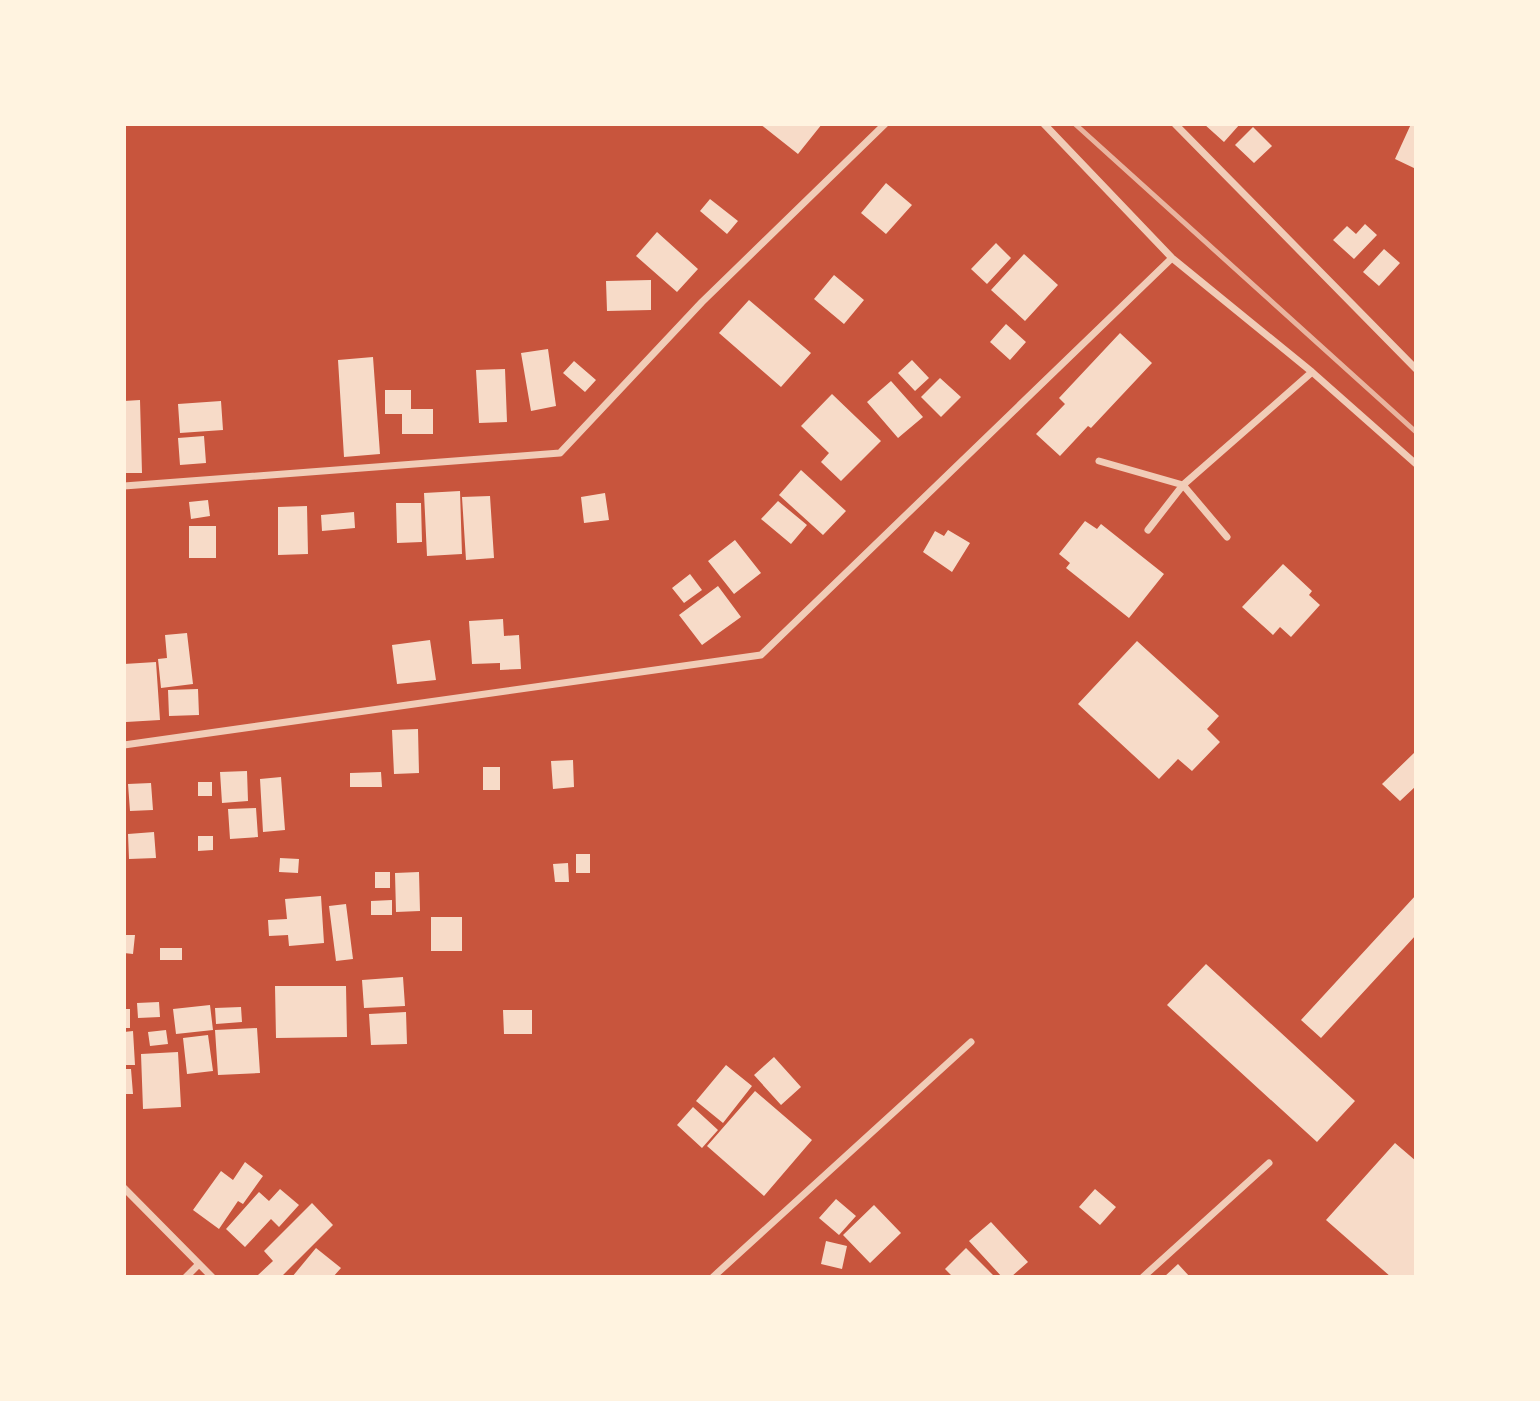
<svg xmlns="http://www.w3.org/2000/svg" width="1540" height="1401" font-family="Commissioner,sans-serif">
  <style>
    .building { fill: #f7dbc8 }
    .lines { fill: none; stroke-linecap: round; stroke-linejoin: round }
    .minor { stroke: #f1ccb7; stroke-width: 7 }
    .rail { stroke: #e9b49f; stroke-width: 5 }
  </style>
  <rect width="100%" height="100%" fill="#c8553d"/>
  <path class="building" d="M 760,124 L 822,124 L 798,154 Z
    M 1204,124 L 1240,124 L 1224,142 Z
    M 1411,124 L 1416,124 L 1416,169 L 1395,159 Z
    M 1253,127 L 1272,146 L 1254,163 L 1235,145 Z
    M 886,183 L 912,205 L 886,234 L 861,213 Z
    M 710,199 L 738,221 L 727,234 L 700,211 Z
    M 1365,224 L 1377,235 L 1354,259 L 1333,240 L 1347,226 L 1356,234 Z
    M 657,232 L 698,269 L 677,292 L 636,256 Z
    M 996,243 L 1011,258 L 987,284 L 971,269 Z
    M 1384,249 L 1400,263 L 1379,286 L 1363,272 Z
    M 1024,254 L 1058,285 L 1025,321 L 991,290 Z
    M 834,275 L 864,300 L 844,324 L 814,299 Z
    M 651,280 L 651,310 L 607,311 L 606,281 Z
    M 749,300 L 811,353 L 781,387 L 719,333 Z
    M 1006,324 L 1026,342 L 1010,360 L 990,342 Z
    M 1120,333 L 1152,363 L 1091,428 L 1088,426 L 1060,456 L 1036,434 L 1065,404 L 1059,398 Z
    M 548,349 L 556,406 L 531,411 L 521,353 Z
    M 373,357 L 380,454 L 344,457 L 338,360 Z
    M 912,360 L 929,378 L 915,391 L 898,373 Z
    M 574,361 L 596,380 L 585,392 L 563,373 Z
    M 505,369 L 507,422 L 479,423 L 476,370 Z
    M 940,378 L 961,397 L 941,417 L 921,397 Z
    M 891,381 L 923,417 L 898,438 L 867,402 Z
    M 385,390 L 411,390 L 411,409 L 433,409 L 433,434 L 402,434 L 402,414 L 385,414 Z
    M 832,394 L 881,441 L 841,481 L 821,462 L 829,453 L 801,426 Z
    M 140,400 L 142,473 L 124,473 L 124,401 Z
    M 221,401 L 223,430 L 180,433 L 178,404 Z
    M 204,436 L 206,463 L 180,465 L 178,438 Z
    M 801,470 L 846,511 L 823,535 L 779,495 Z
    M 460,491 L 462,554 L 427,556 L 424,493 Z
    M 605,493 L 609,520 L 584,523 L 581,497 Z
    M 490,496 L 494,558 L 466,560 L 462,497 Z
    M 208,500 L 210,516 L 191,519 L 189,502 Z
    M 778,501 L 807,525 L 791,544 L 761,519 Z
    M 396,503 L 421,503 L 422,542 L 397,543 Z
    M 307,506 L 308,554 L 278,555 L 278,507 Z
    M 354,512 L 355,528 L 322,531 L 321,515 Z
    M 1085,521 L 1097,529 L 1101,524 L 1164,574 L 1129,618 L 1066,568 L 1070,563 L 1059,554 Z
    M 189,526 L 216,526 L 216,558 L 189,558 Z
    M 948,530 L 970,543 L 952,572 L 923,552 L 935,531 L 944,536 Z
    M 735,540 L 761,573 L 734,594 L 708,561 Z
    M 1283,564 L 1312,591 L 1309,595 L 1320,605 L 1291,637 L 1280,627 L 1273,635 L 1242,607 Z
    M 690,574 L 702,590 L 684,603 L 672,588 Z
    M 718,586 L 741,617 L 702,645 L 679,615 Z
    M 503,619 L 504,636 L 519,635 L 521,669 L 500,670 L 500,663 L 472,664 L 469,621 Z
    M 187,633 L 193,684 L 161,688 L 158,659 L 167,658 L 165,635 Z
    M 430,640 L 436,680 L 397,684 L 392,645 Z
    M 1137,641 L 1219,716 L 1207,729 L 1220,742 L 1192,771 L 1178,759 L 1159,779 L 1078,704 Z
    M 156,662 L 160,720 L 126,722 L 124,664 Z
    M 198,689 L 199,715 L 169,716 L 168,690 Z
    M 418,729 L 419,773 L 394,774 L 392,730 Z
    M 1414,753 L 1416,756 L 1416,786 L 1400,801 L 1382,784 Z
    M 573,760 L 574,787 L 553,789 L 551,761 Z
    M 483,767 L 500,767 L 500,790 L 483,790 Z
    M 247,771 L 248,801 L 222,803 L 220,772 Z
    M 381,772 L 382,787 L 350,787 L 350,773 Z
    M 281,777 L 285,830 L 263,832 L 260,779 Z
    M 198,782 L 212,782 L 212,796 L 198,796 Z
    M 151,783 L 153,810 L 130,811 L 128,784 Z
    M 256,808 L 258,837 L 230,839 L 228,809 Z
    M 154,832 L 156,858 L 129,859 L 128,834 Z
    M 198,836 L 213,836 L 213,850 L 198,851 Z
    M 576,854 L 590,854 L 590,873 L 576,873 Z
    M 280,858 L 299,859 L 298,873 L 279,872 Z
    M 568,863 L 569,882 L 555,882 L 553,864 Z
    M 375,872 L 390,872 L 390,888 L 375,888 Z
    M 419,872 L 420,911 L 396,912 L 395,873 Z
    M 1416,895 L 1416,935 L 1321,1038 L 1301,1020 Z
    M 321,896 L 324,943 L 289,946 L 288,935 L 269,936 L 268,920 L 287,919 L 285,899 Z
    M 392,900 L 392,915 L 371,915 L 371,901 Z
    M 346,904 L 353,959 L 336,961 L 329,906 Z
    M 431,917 L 462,917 L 462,951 L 431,951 Z
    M 124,935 L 135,935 L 133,954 L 124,953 Z
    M 160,948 L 182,948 L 182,960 L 160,960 Z
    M 1206,964 L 1355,1101 L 1317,1142 L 1167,1005 Z
    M 403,977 L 405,1006 L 364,1008 L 362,980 Z
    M 275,986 L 346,986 L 347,1037 L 276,1038 Z
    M 159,1002 L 160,1017 L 138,1018 L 137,1003 Z
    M 210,1005 L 213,1030 L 176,1034 L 173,1009 Z
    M 241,1007 L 242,1022 L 216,1024 L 215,1008 Z
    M 124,1009 L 130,1009 L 130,1028 L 124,1028 Z
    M 503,1010 L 532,1010 L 532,1034 L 504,1034 Z
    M 406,1012 L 407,1044 L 371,1045 L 369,1014 Z
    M 257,1028 L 260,1073 L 218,1075 L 215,1030 Z
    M 166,1030 L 168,1044 L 150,1046 L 148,1032 Z
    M 133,1031 L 135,1065 L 124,1065 L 124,1032 Z
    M 208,1035 L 213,1071 L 187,1074 L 183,1038 Z
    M 178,1052 L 181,1107 L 143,1109 L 141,1054 Z
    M 774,1057 L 801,1087 L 781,1105 L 754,1075 Z
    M 726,1065 L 752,1086 L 723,1123 L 696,1101 Z
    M 124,1069 L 131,1069 L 133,1094 L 124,1094 Z
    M 755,1091 L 812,1140 L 764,1196 L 707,1146 Z
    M 693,1107 L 718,1130 L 702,1148 L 677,1125 Z
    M 1395,1143 L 1416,1161 L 1416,1277 L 1391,1277 L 1326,1220 Z
    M 245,1162 L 263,1176 L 243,1204 L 238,1201 L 219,1229 L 193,1210 L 221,1171 L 233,1180 Z
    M 280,1189 L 299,1205 L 279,1227 L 271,1219 L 245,1247 L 226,1229 L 259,1192 L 269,1201 Z
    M 1095,1189 L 1116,1207 L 1100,1225 L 1079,1207 Z
    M 836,1199 L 856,1216 L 839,1235 L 819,1218 Z
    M 312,1203 L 333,1225 L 281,1277 L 260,1277 L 258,1275 L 273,1261 L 264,1251 Z
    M 874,1205 L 901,1233 L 870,1263 L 843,1235 Z
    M 991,1222 L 1028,1262 L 1011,1277 L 1002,1277 L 969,1241 Z
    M 826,1241 L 847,1246 L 842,1269 L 821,1264 Z
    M 316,1248 L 341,1268 L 333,1277 L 292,1277 Z
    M 966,1248 L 995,1277 L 953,1277 L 945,1269 Z
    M 1178,1264 L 1190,1277 L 1164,1277 Z"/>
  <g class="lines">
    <path class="minor" d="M 1044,124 L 1172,258 L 1312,372 L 1416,464
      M 1175,124 L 1416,369
      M 1099,461 L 1183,485 L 1227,537
      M 124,486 L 560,453 L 702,302 L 885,124
      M 1148,530 L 1183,485 L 1312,372
      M 124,745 L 761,655 L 1172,258
      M 124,1188 L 212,1277
      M 186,1277 L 198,1265
      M 713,1277 L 971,1042
      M 1143,1277 L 1269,1163"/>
    <path class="rail" d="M 1075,124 L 1416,432"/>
  </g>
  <rect width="1540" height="1401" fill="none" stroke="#fff3e0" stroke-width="252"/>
</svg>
